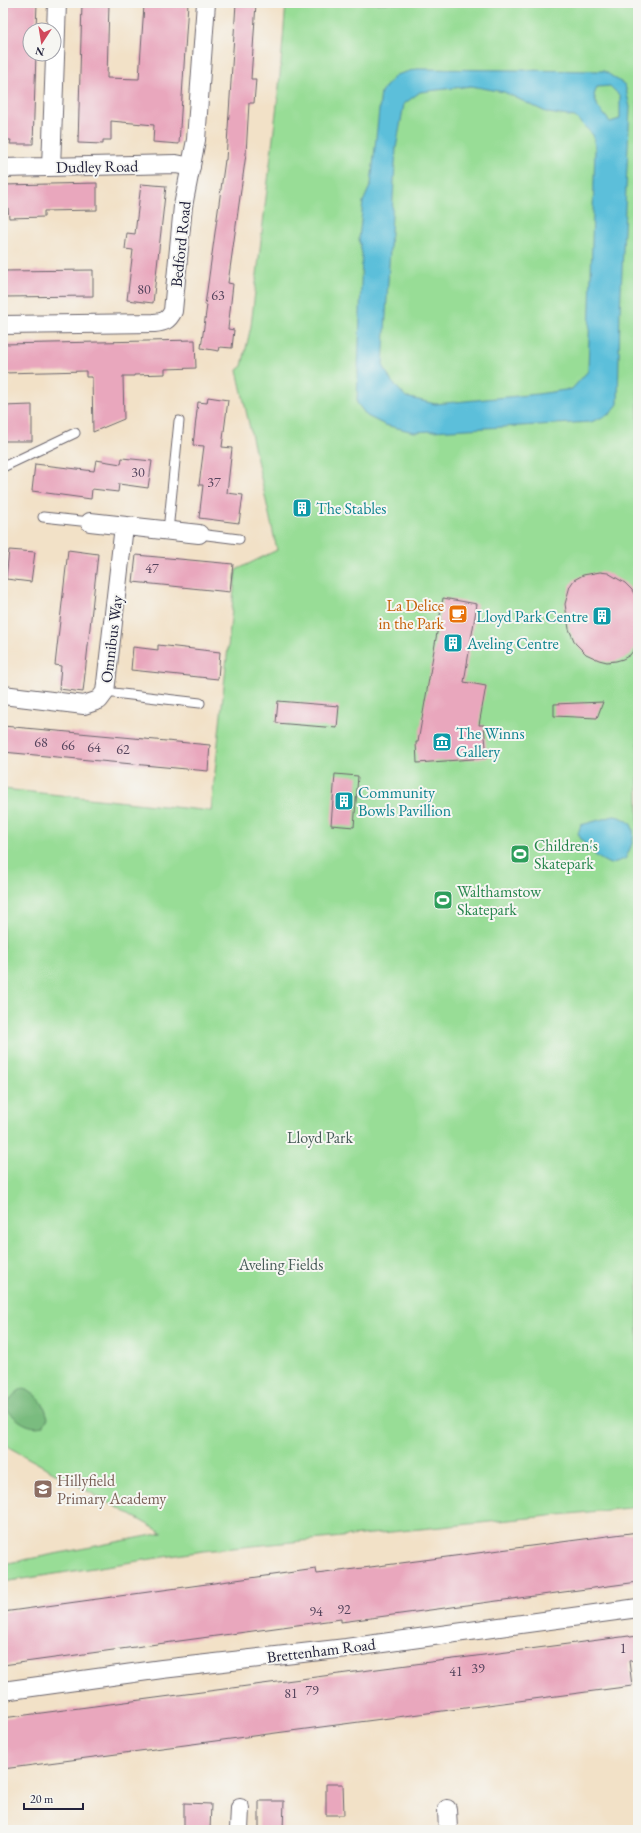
<svg xmlns="http://www.w3.org/2000/svg" width="641" height="1833" font-family="'EB Garamond',serif">
  <style>
    .green { fill: #98dd96; stroke: #5d8068 }
    .forest { fill: #7abc7f; stroke: #4e6f5d }
    .water { fill: #5cbfda; stroke: #3f708a; fill-rule: evenodd }
    .building { fill: #e9a7bd }
    .lines { fill: none; stroke-linecap: round; stroke-linejoin: round }
    .lane-casing { stroke: #6b656c; stroke-width: 11 }
    .street-casing { stroke: #6b656c; stroke-width: 20 }
    .lane { stroke: #fff; stroke-width: 9 }
    .street { stroke: #fff; stroke-width: 18 }
    .labels { text-anchor: middle; stroke-width: 4; stroke-linejoin: round; paint-order: stroke }
    .number-label { font-size: 14px; fill: #54435c }
    .street-label { font-size: 16px; fill: #22223b; stroke: #f6f6f2 }
    .culture-label { font-size: 16px; fill: #0d838f; stroke: #f6f6f2; text-anchor: start }
    .food-label { font-size: 16px; fill: #c56008; stroke: #f6f6f2; text-anchor: end }
    .leisure-label { font-size: 16px; fill: #27864d; stroke: #f6f6f2; text-anchor: start }
    .park-label { font-size: 16px; fill: #455a56; stroke: #f6f6f2 }
    .education-label { font-size: 16px; fill: #785e54; stroke: #f6f6f2; text-anchor: start }
  </style>
  <rect width="100%" height="100%" fill="#f6f6f2"/>
  <filter id="ink" filterUnits="userSpaceOnUse"><feTurbulence type="fractalNoise" baseFrequency=".025" numOctaves="2"/><feDisplacementMap in="SourceGraphic" scale="8" xChannelSelector="R" yChannelSelector="G"/><feConvolveMatrix kernelMatrix="1 2 1 2 8 2 1 2 1" color-interpolation-filters="sRGB"/></filter>
  <filter id="wash" filterUnits="userSpaceOnUse"><feTurbulence type="fractalNoise" baseFrequency=".012" numOctaves="4" result="noise"/><feDisplacementMap in="SourceGraphic" scale="16" xChannelSelector="R" yChannelSelector="G"/><feGaussianBlur stdDeviation="0.9" result="paint"/><feColorMatrix in="noise" values="0 0 0 0 0 0 0 0 0 0 0 0 0 0 0 0 0 1.4 0 .05"/><feComposite in="paint" operator="in"/></filter>
  <g filter="url(#wash)">
    <rect width="100%" height="100%" fill="#f2e1c7"/>
    <path class="green" d="M 286,3 L 638,3 L 638,1507 L 203,1551 L 3,1582 L 3,1564 L 163,1533 L 3,1444 L 3,789 L 211,811 L 236,570 L 277,550 L 237,370 L 242,366 L 251,326 L 279,87 Z"/>
    <path class="forest" d="M 24,1388 C 39,1397 44,1402 48,1418 L 43,1426 C 28,1430 15,1419 6,1408 C 9,1399 15,1392 24,1388 Z"/>
    <path class="water" d="M 417,69 L 604,71 L 625,85 L 630,107 L 620,311 L 618,404 L 610,414 L 591,422 L 414,432 L 385,425 L 367,416 L 357,403 L 362,254 L 359,239 L 363,202 L 371,184 L 381,92 L 396,75 ZM 471,86 L 504,92 L 548,113 L 575,117 L 593,135 L 595,148 L 588,371 L 572,389 L 538,394 L 435,404 L 406,397 L 391,381 L 383,365 L 396,148 L 404,104 L 420,92 ZM 610,86 L 620,96 L 620,119 L 610,122 L 598,107 L 594,95 L 597,87 Z
      M 614,816 C 641,820 635,841 625,859 L 610,864 C 596,858 586,848 578,834 L 581,825 Z"/>
    <g id="blocks">
      <path class="building" d="M 3,3 L 37,3 L 36,30 L 30,30 L 30,54 L 36,54 L 33,144 L 10,144 L 11,140 L 3,140 Z
        M 82,3 L 109,3 L 107,78 L 139,79 L 144,5 L 156,6 L 156,3 L 188,3 L 179,144 L 153,142 L 154,125 L 111,121 L 111,140 L 103,140 L 103,144 L 78,143 Z
        M 236,3 L 256,3 L 251,79 L 256,79 L 254,103 L 249,103 L 246,154 L 228,283 L 233,284 L 228,329 L 234,330 L 232,348 L 220,347 L 219,351 L 201,348 L 207,305 L 205,305 L 225,160 L 226,160 Z
        M 97,183 L 97,210 L 44,211 L 44,217 L 9,218 L 8,208 L 3,209 L 3,185 Z
        M 141,184 L 166,186 L 153,303 L 127,300 L 133,250 L 125,249 L 127,233 L 135,234 Z
        M 93,270 L 93,296 L 3,297 L 3,271 Z
        M 195,340 L 196,368 L 165,369 L 165,374 L 134,375 L 134,376 L 123,376 L 124,419 L 93,432 L 92,377 L 86,377 L 86,371 L 3,373 L 3,344 Z
        M 208,397 L 228,400 L 222,447 L 232,448 L 227,493 L 243,495 L 239,523 L 199,518 L 203,485 L 199,485 L 204,446 L 193,445 L 198,402 L 207,403 Z
        M 32,405 L 32,441 L 3,441 L 3,406 Z
        M 122,458 L 152,461 L 148,488 L 119,484 L 118,492 L 92,489 L 91,499 L 32,491 L 35,464 L 94,471 L 96,460 L 121,464 Z
        M 9,550 L 35,552 L 31,582 L 6,579 Z
        M 68,550 L 98,554 L 83,692 L 59,689 L 61,666 L 55,665 Z
        M 136,555 L 233,564 L 230,592 L 133,582 Z
        M 600,572 L 608,573 L 625,583 L 632,590 L 638,601 L 638,644 L 630,655 L 623,659 L 616,661 L 607,662 L 599,660 L 586,654 L 575,643 L 569,629 L 565,604 L 570,586 L 574,580 L 583,575 Z
        M 443,598 L 477,604 L 464,682 L 486,686 L 479,725 L 484,725 L 487,758 L 417,763 L 416,742 L 418,742 Z
        M 158,645 L 220,652 L 218,679 L 131,670 L 133,647 L 158,650 Z
        M 278,701 L 339,706 L 337,728 L 276,723 Z
        M 603,702 L 597,718 L 554,716 L 554,704 Z
        M 3,726 L 210,745 L 208,771 L 3,752 Z
        M 335,774 L 358,776 L 354,827 L 331,825 Z
        M 638,1532 L 638,1582 L 341,1622 L 341,1619 L 3,1665 L 3,1612 L 316,1569 L 317,1574 Z
        M 629,1636 L 630,1637 L 638,1636 L 638,1660 L 629,1661 L 632,1686 L 3,1769 L 3,1718 Z
        M 326,1784 L 343,1784 L 344,1815 L 326,1815 Z
        M 259,1801 L 284,1801 L 283,1830 L 259,1830 Z
        M 184,1803 L 211,1804 L 210,1830 L 184,1830 Z"/>
    </g>
  </g>
  <g filter="url(#ink)">
    <use href="#blocks" fill-opacity="0" stroke="#6b656c" stroke-width="1"/>
    <g class="lines">
      <g class="lane-casing">
        <path id="lane" d="M 3,467 L 75,433
          M 43,517 L 90,522
          M 168,531 L 179,421
          M 199,534 L 239,539
          M 105,692 L 200,703"/>
      </g>
      <g class="street-casing">
        <path id="street" d="M 51,167 L 57,3
          M 3,168 L 176,164 L 191,167
          M 3,325 L 154,323 C 164,322 168,321 173,311 L 183,206 L 196,140 L 206,3
          M 90,522 L 199,534
          M 3,695 L 84,705 L 99,700 L 105,692 L 124,526
          M 3,1691 L 162,1669 L 346,1648 L 638,1608
          M 447,1809 L 448,1830
          M 239,1830 L 240,1808"/>
      </g>
      <use href="#lane" class="lane"/>
      <use href="#street" class="street"/>
    </g>
  </g>
  <defs>
    <g id="building-square" transform="scale(1)"><rect x="-9" y="-9" width="18" height="18" rx="4" fill="#0f9aa8" stroke="#f6f6f2"/><path d="M-4-6H4V6H1V3H-1V6H-4ZM-2.5-4.3h1.7v1.8h-1.7ZM.8-4.3h1.7v1.8H.8ZM-2.5-1h1.7V.8h-1.7ZM.8-1h1.7V.8H.8Z" fill="#fff"/></g>
    <g id="cafe-square" transform="scale(1)"><rect x="-9" y="-9" width="18" height="18" rx="4" fill="#e8710a" stroke="#f6f6f2"/><path d="M-5.5-4.5H6V0H3Q3 3.5 0 3.5H-2.5Q-5.5 3.5-5.5 0ZM3-3.2v2h1.7v-2ZM-6 4.5H4V6H-6Z" fill="#fff"/></g>
    <g id="museum-square" transform="scale(1)"><rect x="-9" y="-9" width="18" height="18" rx="4" fill="#0f9aa8" stroke="#f6f6f2"/><path d="M0-6L6-3V-2H-6V-3ZM-5-1h2V3h-2ZM-1-1h2V3h-2ZM3-1h2V3H3ZM-6 4H6V6H-6Z" fill="#fff"/></g>
    <g id="stadium-square" transform="scale(1)"><rect x="-9" y="-9" width="18" height="18" rx="4" fill="#2e9e5b" stroke="#f6f6f2"/><path d="M0-5a6.5 5 0 1 0 0 10a6.5 5 0 1 0 0-10ZM-3.5-1.8h7v3.6h-7Z" fill="#fff"/></g>
    <g id="school-square" transform="scale(1)"><rect x="-9" y="-9" width="18" height="18" rx="4" fill="#8d6e63" stroke="#f6f6f2"/><path d="M0-5L7-2L0 1L-7-2ZM-4 1L0 2.5L4 1V4Q0 6-4 4Z" fill="#fff"/></g>
  </defs>
  <g fill-rule="evenodd">
    <use href="#building-square" x="302" y="508"/>
    <use href="#cafe-square" x="458" y="614"/>
    <use href="#building-square" x="602" y="616"/>
    <use href="#building-square" x="453" y="643"/>
    <use href="#museum-square" x="442" y="742"/>
    <use href="#building-square" x="344" y="801"/>
    <use href="#stadium-square" x="520" y="854"/>
    <use href="#stadium-square" x="443" y="900"/>
    <use href="#school-square" x="43" y="1489"/>
  </g>
  <g class="labels">
    <g class="number-label">
      <text x="144" y="294">80</text>
      <text x="218" y="300">63</text>
      <text x="138" y="477">30</text>
      <text x="214" y="487">37</text>
      <text x="152" y="573">47</text>
      <text x="41" y="747">68</text>
      <text x="68" y="750">66</text>
      <text x="94" y="752">64</text>
      <text x="123" y="754">62</text>
      <text x="344" y="1614">92</text>
      <text x="316" y="1616">94</text>
      <text x="623" y="1653">1</text>
      <text x="478" y="1673">39</text>
      <text x="456" y="1676">41</text>
      <text x="312" y="1695">79</text>
      <text x="291" y="1698">81</text>
    </g>
    <g class="street-label">
      <text transform="translate(97 166) rotate(-1)" y="6">Dudley Road</text>
      <text transform="translate(180 244) rotate(-84)" y="6">Bedford Road</text>
      <text transform="translate(111 639) rotate(-83)" y="6">Omnibus Way</text>
      <text transform="translate(321 1650) rotate(-7)" y="6">Brettenham Road</text>
    </g>
    <g class="culture-label">
      <text x="316" y="514">The Stables</text>
      <text x="588" y="622" text-anchor="end">Lloyd Park Centre</text>
      <text x="467" y="649">Aveling Centre</text>
      <text x="456" y="739">The Winns<tspan x="456" dy="18">Gallery</tspan></text>
      <text x="358" y="798">Community<tspan x="358" dy="18">Bowls Pavillion</tspan></text>
    </g>
    <g class="food-label">
      <text x="444" y="611">La Delice<tspan x="444" dy="18">in the Park</tspan></text>
    </g>
    <g class="leisure-label">
      <text x="534" y="851">Children's<tspan x="534" dy="18">Skatepark</tspan></text>
      <text x="457" y="897">Walthamstow<tspan x="457" dy="18">Skatepark</tspan></text>
    </g>
    <g class="park-label">
      <text x="320" y="1143">Lloyd Park</text>
      <text x="281" y="1270">Aveling Fields</text>
    </g>
    <g class="education-label">
      <text x="57" y="1486">Hillyfield<tspan x="57" dy="18">Primary Academy</tspan></text>
    </g>
  </g>
  <rect width="641" height="1833" fill="none" stroke="#f6f6f2" stroke-width="16"/>
  <g transform="translate(42 42) rotate(192)"><circle r="19" fill="#f6f6f2" stroke="#a1a1a9"/>
  <path d="M0-3L7 15L0 10L-7 15Z" fill="#d1495b"/>
  <text y="-6" font-size="11" font-weight="bold" text-anchor="middle" fill="#22223b">N</text>
  </g>
  <path d="M24 1803v6h59v-6" fill="none" stroke="#22223b" stroke-width="2"/>
  <text x="30" y="1803" font-size="12" fill="#22223b" stroke="#f6f6f2" stroke-width="3" paint-order="stroke">20 m</text>
</svg>
